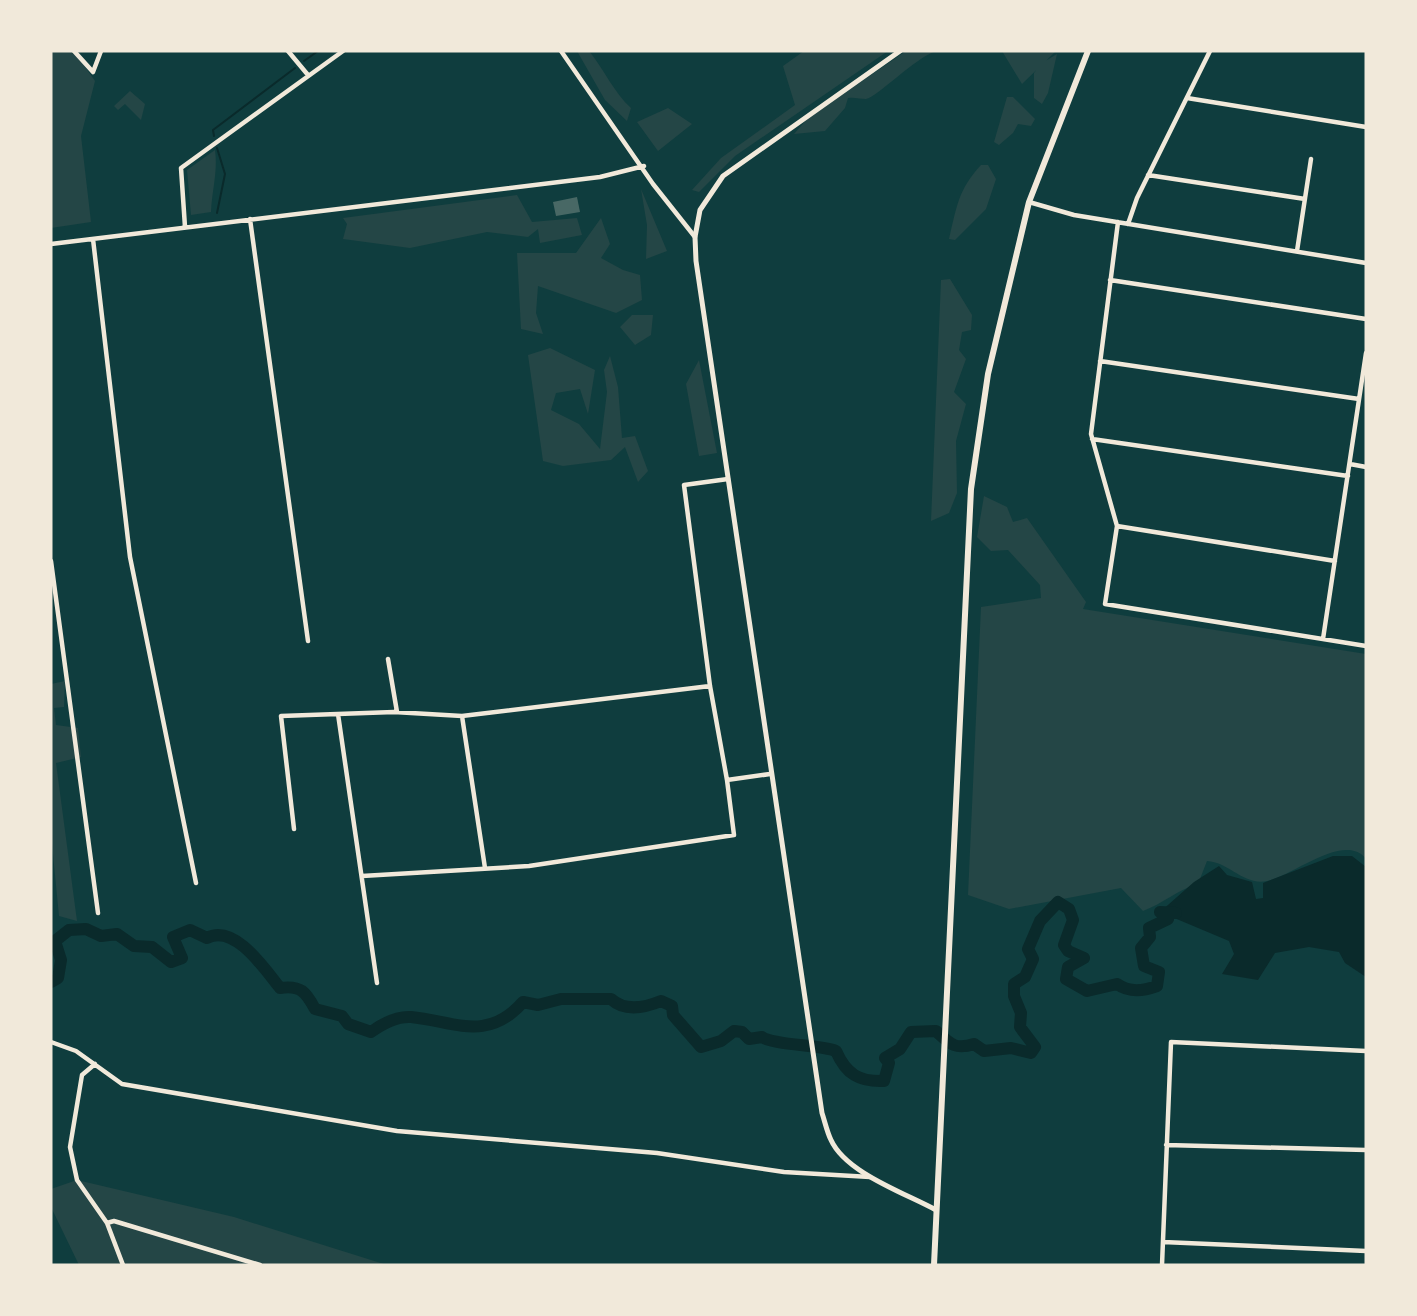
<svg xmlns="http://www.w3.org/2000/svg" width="1417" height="1316" font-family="Ubuntu,sans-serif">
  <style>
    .green { fill: #244646 }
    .water { fill: #0a2a2b }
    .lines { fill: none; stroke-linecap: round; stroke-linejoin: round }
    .stream { stroke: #0a2a2b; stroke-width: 2 }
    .river { stroke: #0a2a2b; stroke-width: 12 }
    .building { fill: #486865 }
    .minor { stroke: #f1e9da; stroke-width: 4.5 }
    .tertiary { stroke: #f1e9da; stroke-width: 5 }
    .primary { stroke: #f1e9da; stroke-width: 6 }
  </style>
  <rect width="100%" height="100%" fill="#0f3d3e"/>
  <path class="green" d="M 51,51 L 74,51 L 95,81 L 81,136 L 91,222 L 51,228 Z
    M 577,51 L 589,51 C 604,69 614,93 631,108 L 627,121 L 605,100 Z
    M 804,51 L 888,51 L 735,156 L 699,192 L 692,190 L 721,158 L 795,105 L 783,66 Z
    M 906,51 L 936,51 C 915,58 877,97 866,99 C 860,99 855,97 848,98 L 845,108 L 825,131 L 794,134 L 808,118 Z
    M 1002,51 L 1056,51 L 1022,84 Z
    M 1057,54 L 1048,93 L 1042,104 L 1034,98 L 1034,73 L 1042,63 Z
    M 130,91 L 145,104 L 141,120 L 125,104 L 118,110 L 114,106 Z
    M 1007,97 L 1013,97 L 1035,119 L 1031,126 L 1018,124 L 1013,133 L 999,145 L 994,142 Z
    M 668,108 L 692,124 L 658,151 L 637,122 Z
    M 215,150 C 218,171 212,190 211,212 L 191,215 L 187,170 Z
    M 981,165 L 988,165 L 996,179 L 986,209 L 955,240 L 949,239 C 957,206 958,190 981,165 Z
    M 641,189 L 667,251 L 646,259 L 647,225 Z
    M 517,195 L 532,222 L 577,218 L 582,235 L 540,243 L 538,229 L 528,237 L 487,232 L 410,248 L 343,239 L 347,224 L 343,218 Z
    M 601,218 L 610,244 L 601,258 L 623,270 L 640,275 L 642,300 L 616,313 L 538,286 L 536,313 L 543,334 L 521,329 L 517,253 L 576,253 Z
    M 950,279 L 972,315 L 971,330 L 962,332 L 959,350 L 966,359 L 954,392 L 966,404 L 956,441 L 957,493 L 949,513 L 931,521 L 941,280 Z
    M 632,315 L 653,315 L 651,335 L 635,345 L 620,327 Z
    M 550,348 L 595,370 L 588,414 L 580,389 L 556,393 L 551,410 L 579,424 L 600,449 L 607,392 L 604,370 L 610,356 L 618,387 L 622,438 L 635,436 L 648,471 L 638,482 L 625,447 L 611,460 L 563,466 L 543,461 L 528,355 Z
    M 699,360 L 717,453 L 699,456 L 686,384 Z
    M 984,496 L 1007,507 L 1013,522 L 1027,518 L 1086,602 L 1083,609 L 1366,654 L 1366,859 C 1345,831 1291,877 1267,881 C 1244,886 1229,862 1207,861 L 1198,884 C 1175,891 1164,903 1143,911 L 1121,888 L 1009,909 L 968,895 L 981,607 L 1041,598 L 1040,585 L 1008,550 L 991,551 L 977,537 Z
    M 65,681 L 64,707 L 54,708 L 56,725 L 78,728 L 81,757 L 56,763 L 77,921 L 59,916 L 51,834 L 51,684 Z
    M 77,1180 L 234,1217 L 387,1265 L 79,1265 L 51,1207 L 51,1189 Z"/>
  <path class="water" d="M 1333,856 L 1352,856 L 1366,867 L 1366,977 L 1345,963 L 1339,952 L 1309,947 L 1275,953 L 1258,980 L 1222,974 L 1234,954 L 1229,941 L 1160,912 L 1194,882 L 1219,866 L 1227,875 L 1252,882 L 1256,899 L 1263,898 L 1263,883 Z"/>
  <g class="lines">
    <path class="stream" d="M 304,61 L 318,51
      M 214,136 L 213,130 L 295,68
      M 217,213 L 225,174 L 217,148"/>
    <path class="river" d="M 51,982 L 58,978 L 61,960 L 55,941 L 69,930 L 86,929 L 101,936 L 117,934 L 134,946 L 152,947 L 171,962 L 182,958 L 173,937 L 190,930 L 207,938 C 235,923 266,971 280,988 C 301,985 306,992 315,1009 L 342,1016 L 348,1024 L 371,1032 C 382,1024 396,1016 411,1017 C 454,1021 487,1043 523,1002 L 538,1005 L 561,999 L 611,999 C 625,1012 644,1008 661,1001 L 672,1006 L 673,1015 L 701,1047 L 721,1041 L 734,1031 L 742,1032 L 749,1039 L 762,1037 C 773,1045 821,1045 836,1051 C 846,1074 859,1082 884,1081 L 889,1063 L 885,1058 L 900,1049 L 911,1032 L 936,1031 C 950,1044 955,1050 974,1044 L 984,1051 L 1011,1048 L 1031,1053 L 1035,1047 L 1020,1027 L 1021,1013 L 1014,996 L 1014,984 L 1025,977 L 1033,959 L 1028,949 L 1040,921 L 1058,902 L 1069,909 L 1073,920 L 1064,945 L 1068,951 L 1084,958 L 1068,967 L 1066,979 L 1087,991 L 1117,984 C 1130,993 1143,991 1157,986 L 1159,972 L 1144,966 L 1141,948 L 1150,937 L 1149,928 L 1168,919 L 1160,912 L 1176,913"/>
  </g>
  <path class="building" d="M 577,197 L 580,212 L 556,216 L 553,202 Z"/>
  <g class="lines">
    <path class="minor" d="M 74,51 L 93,72 L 101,51
      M 288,51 L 308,75
      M 561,51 L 653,184 L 695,237
      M 1187,98 L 1366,127
      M 1148,175 L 1305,199
      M 1029,202 L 1074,215 L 1366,263
      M 250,219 L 308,641
      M 1118,222 L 1091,434 L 1117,526 L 1105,604 L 1366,646
      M 1128,224 L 1137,198 L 1210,51
      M 185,227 L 181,168 L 343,51
      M 93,239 L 130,557 L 196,883
      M 51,244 L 600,177 L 644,166
      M 1297,251 L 1311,159
      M 1110,280 L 1366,319
      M 1100,361 L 1359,399
      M 1092,439 L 1348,476
      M 1350,464 L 1366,467
      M 728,479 L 684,485 L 710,686 L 727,780 L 770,774
      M 1117,526 L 1335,561
      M 51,561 L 98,913
      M 1323,639 L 1366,353
      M 388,659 L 397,712
      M 338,714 L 377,983
      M 462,716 L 485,868
      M 294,829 L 281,716 L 394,712 L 462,716 L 710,686
      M 362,876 L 529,866 L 734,835 L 727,780
      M 51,1042 L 76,1051 L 122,1084 L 397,1131 L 657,1153 L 784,1172 L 870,1177
      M 95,1064 L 82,1075 L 70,1147 L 77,1180 L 107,1223 L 123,1265
      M 1166,1145 L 1366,1150
      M 107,1223 L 114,1221 L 260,1265
      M 1163,1242 L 1366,1251
      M 1162,1265 L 1171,1042 L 1366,1051"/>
    <path class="tertiary" d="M 900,51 L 723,176 L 700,210 L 695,237 L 696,261 L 822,1113 C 825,1122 827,1132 831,1140 C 846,1173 905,1193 936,1210"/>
    <path class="primary" d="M 934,1265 L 971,489 L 988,374 L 1029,202 L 1088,51"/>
  </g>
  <rect width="1417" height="1316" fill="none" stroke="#f1e9da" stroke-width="105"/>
</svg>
